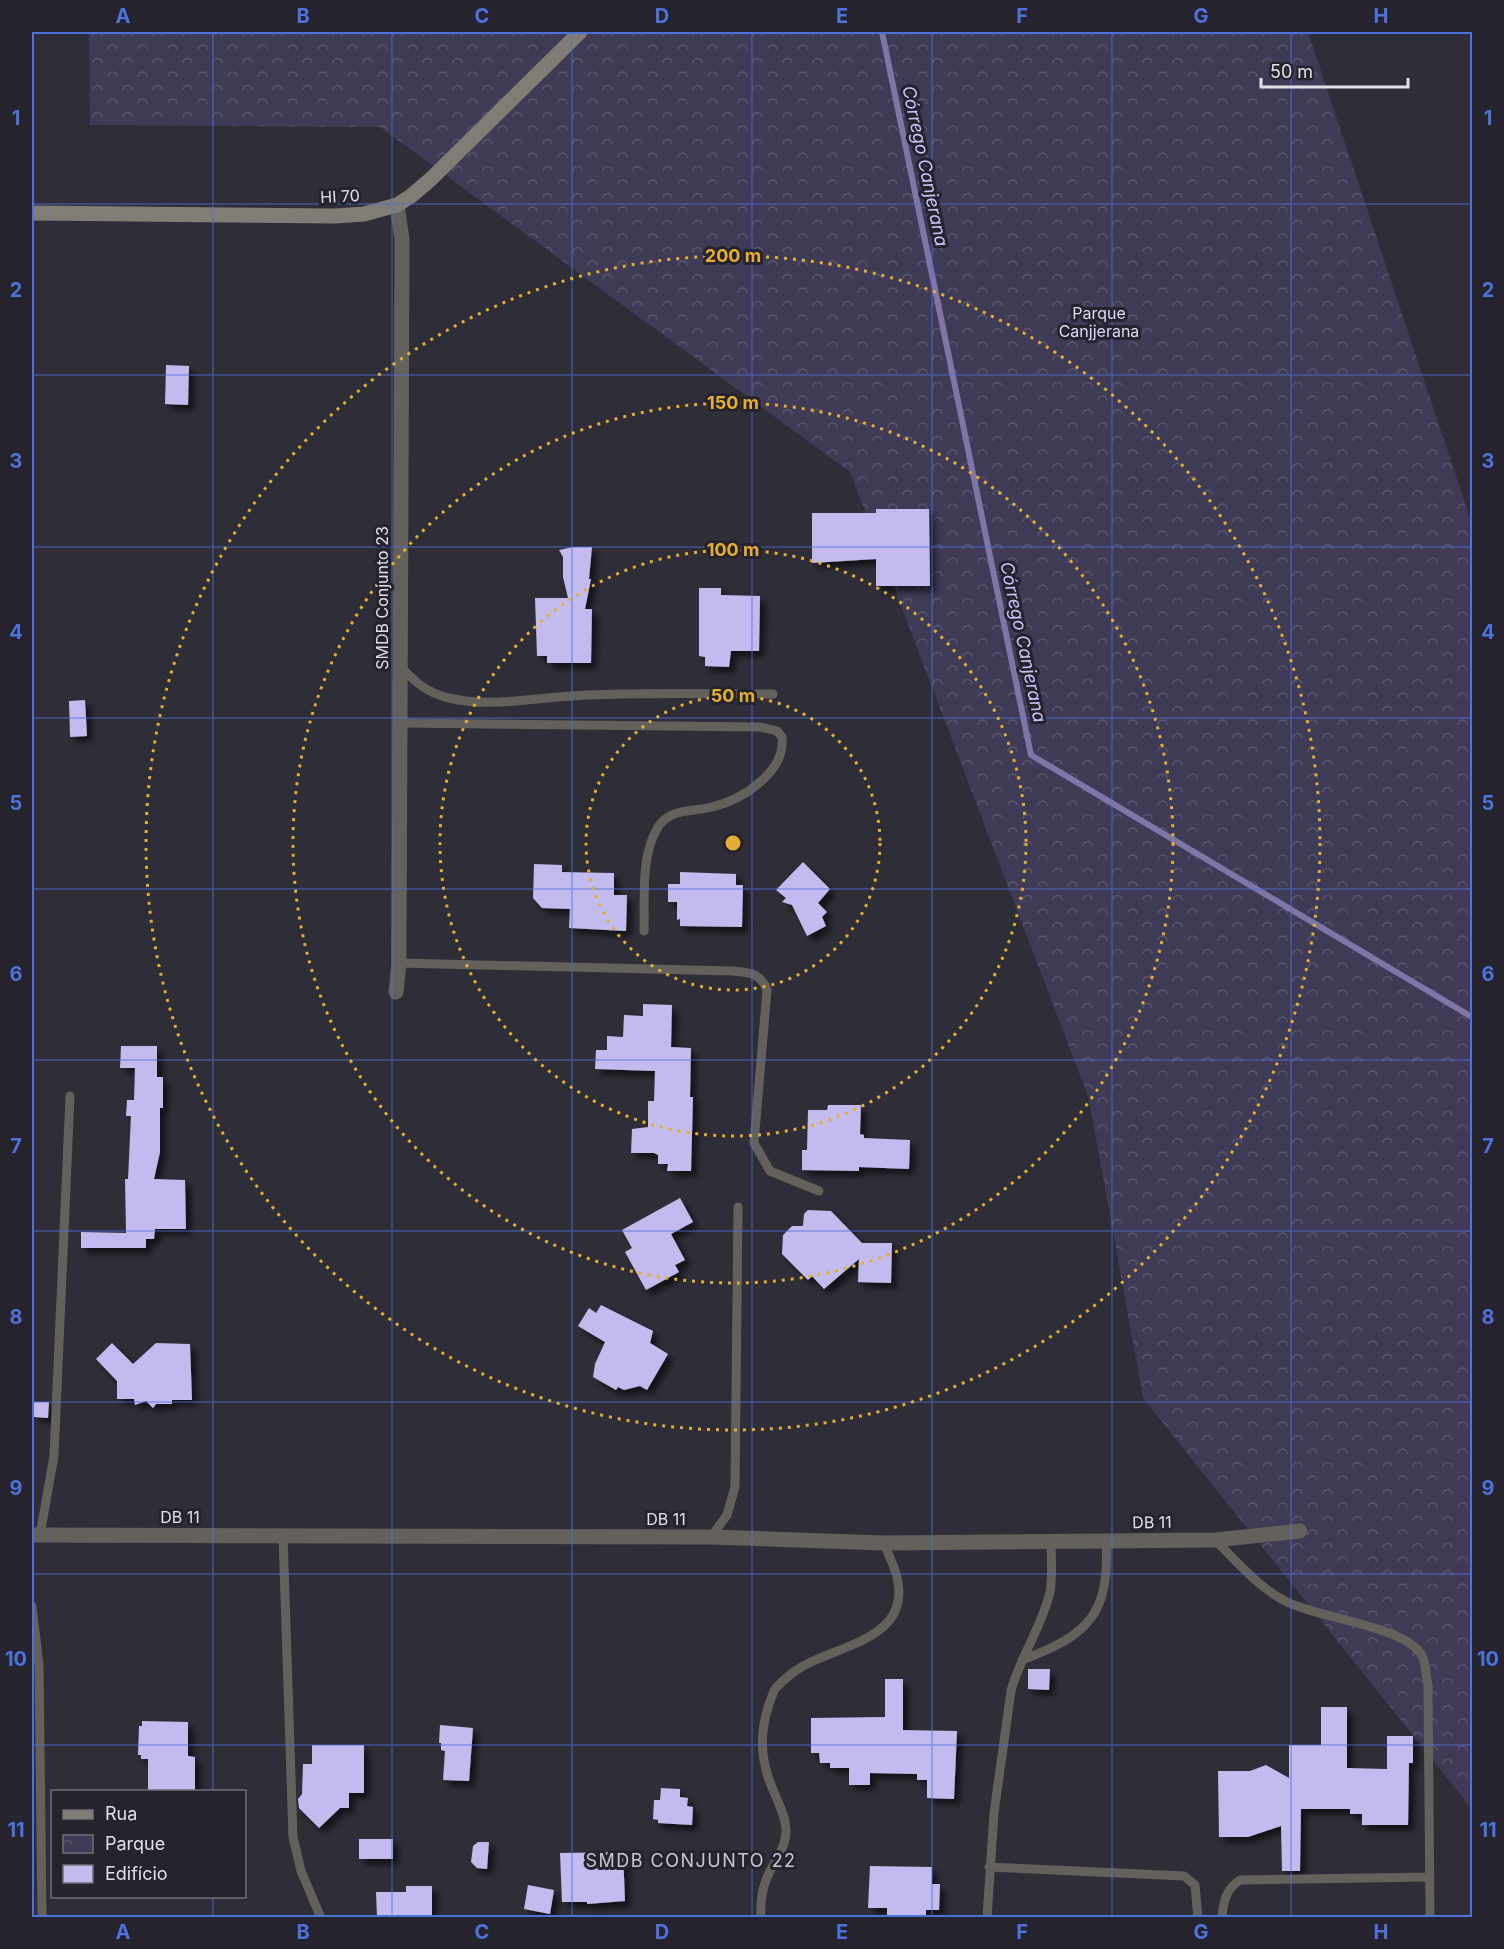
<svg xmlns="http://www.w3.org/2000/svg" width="1504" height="1949" font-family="Inter,sans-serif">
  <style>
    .park { fill: url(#park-crowns) }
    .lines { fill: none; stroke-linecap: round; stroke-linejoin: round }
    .stream { stroke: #7f76a6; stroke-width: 6 }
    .building { fill: #c3baee; filter: url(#shadow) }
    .lane { stroke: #64615c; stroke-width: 9 }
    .street { stroke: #64615c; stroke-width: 15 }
    .secondary { stroke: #817d76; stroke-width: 15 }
    .grid { fill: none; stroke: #4e72dc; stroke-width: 1.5; stroke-opacity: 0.55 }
    .ring { fill: none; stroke: #e4ae35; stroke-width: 3; stroke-dasharray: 3 6 }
    .labels { text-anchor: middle; stroke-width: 6; stroke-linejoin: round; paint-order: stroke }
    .street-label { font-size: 16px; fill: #e1e0e7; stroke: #25232d }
    .park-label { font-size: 16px; fill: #ddd8f6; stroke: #25232d }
    .water-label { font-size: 18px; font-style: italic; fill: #cbc0fb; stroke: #25232d }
    .neighbourhood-label { font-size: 18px; letter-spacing: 1.5px; fill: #c8c6d3; stroke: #25232d }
    .centre { fill: #e4ae35; stroke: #25232d; stroke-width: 3 }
    .ring-label { font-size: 18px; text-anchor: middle; font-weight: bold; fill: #e4ae35; stroke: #25232d; stroke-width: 6; stroke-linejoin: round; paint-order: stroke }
    .neatline { fill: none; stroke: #4e72dc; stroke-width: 2 }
    .grid-label { font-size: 20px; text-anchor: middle; font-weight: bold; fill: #4e72dc }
  </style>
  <defs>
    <pattern id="park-crowns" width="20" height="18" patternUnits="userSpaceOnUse" patternTransform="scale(1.5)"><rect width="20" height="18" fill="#3f3a55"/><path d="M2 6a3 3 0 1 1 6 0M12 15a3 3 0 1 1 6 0" fill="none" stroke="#5a566d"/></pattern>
    <filter id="shadow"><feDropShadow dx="5.5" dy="5.5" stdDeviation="3" flood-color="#0009"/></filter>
  </defs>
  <rect width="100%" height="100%" fill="#2f2d37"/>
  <path class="park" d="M 89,32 L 1308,32 L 1472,524 L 1472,1809 L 1143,1398 L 1089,1099 L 850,472 L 380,127 L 90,125 Z"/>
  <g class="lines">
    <path class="stream" d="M 882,32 L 1031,755 L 1472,1017"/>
  </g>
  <path class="building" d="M 166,365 L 189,366 L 188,405 L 165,404 Z
    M 876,509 L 929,509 L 930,586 L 876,586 L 876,559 L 812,563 L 812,513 L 876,513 Z
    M 573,547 L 592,547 L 589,579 L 591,579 L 585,609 L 592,609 L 591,663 L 547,663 L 547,656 L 537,656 L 535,598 L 568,598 L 563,577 L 563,557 L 559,550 Z
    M 699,588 L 721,588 L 721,595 L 760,596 L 759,651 L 731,651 L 729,667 L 705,666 L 705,657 L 699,656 Z
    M 85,700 L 87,736 L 70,737 L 69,701 Z
    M 803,862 L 830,889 L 818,903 L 827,912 L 822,917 L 826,926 L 807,936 L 792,905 L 782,902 L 786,898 L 776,890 Z
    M 534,864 L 562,865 L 562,872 L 614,873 L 614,895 L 627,895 L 626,931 L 569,928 L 570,909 L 542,908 L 533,898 Z
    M 680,872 L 736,874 L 736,885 L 743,885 L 742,927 L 680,926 L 680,919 L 677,920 L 677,902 L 668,902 L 668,884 L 680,884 Z
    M 643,1004 L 672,1005 L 671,1047 L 691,1048 L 690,1097 L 693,1097 L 691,1171 L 667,1171 L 668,1164 L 658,1164 L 658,1155 L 654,1153 L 631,1153 L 632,1129 L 648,1127 L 648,1101 L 654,1101 L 655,1071 L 595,1069 L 596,1050 L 607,1050 L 607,1036 L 623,1037 L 624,1015 L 643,1016 Z
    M 121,1046 L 157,1046 L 157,1077 L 163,1077 L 163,1108 L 160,1108 L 160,1152 L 154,1179 L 185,1180 L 186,1229 L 155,1229 L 154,1239 L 146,1239 L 146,1248 L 81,1248 L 81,1232 L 126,1233 L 125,1179 L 128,1179 L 131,1116 L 126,1116 L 127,1100 L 134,1100 L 135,1068 L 120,1068 Z
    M 828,1105 L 861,1105 L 860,1134 L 864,1135 L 864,1138 L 910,1140 L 909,1169 L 859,1167 L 859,1171 L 802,1170 L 802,1150 L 807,1150 L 808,1110 L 827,1110 Z
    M 680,1198 L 693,1222 L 671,1234 L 685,1260 L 675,1265 L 679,1272 L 646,1290 L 625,1252 L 632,1248 L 622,1230 Z
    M 808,1210 L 831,1211 L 862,1243 L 892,1243 L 891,1283 L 858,1282 L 859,1259 L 824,1289 L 812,1276 L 808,1280 L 782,1254 L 783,1235 L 792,1226 L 803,1226 L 804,1214 Z
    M 601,1305 L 653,1331 L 650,1343 L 668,1354 L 647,1390 L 640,1386 L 624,1390 L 618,1387 L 616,1390 L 593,1377 L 595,1364 L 605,1342 L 578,1326 L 589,1308 L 596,1313 Z
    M 112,1343 L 133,1364 L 156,1343 L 190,1344 L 192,1400 L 172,1400 L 172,1404 L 156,1404 L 153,1408 L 146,1401 L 135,1405 L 134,1399 L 117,1399 L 117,1381 L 96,1359 Z
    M 34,1402 L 49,1402 L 48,1418 L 34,1417 Z
    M 1028,1669 L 1050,1669 L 1049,1690 L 1028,1689 Z
    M 885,1679 L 903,1679 L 903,1730 L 957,1731 L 954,1799 L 927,1798 L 927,1780 L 917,1780 L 917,1774 L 870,1773 L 870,1785 L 849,1785 L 849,1768 L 830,1768 L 830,1763 L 820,1763 L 819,1753 L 811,1753 L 811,1718 L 885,1717 Z
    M 1321,1707 L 1347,1707 L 1347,1768 L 1387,1769 L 1387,1736 L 1413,1736 L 1413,1763 L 1409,1763 L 1408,1825 L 1362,1825 L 1362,1814 L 1350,1814 L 1350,1809 L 1301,1809 L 1300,1871 L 1282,1871 L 1281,1826 L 1248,1837 L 1219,1837 L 1218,1771 L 1250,1771 L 1266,1765 L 1289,1778 L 1289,1745 L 1321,1745 Z
    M 142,1721 L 188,1722 L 188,1756 L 195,1757 L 195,1791 L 148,1791 L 148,1759 L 141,1759 L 141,1755 L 138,1755 L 139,1726 L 142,1726 Z
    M 440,1725 L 473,1728 L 469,1781 L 443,1780 L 445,1751 L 441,1750 L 441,1743 L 439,1743 Z
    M 312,1745 L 364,1745 L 364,1793 L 349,1793 L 349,1808 L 340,1808 L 319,1828 L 299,1808 L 298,1799 L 302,1794 L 303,1764 L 312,1764 Z
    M 661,1788 L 680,1789 L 680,1797 L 688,1798 L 687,1806 L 693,1807 L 692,1825 L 658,1823 L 658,1820 L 653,1819 L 654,1800 L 660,1800 Z
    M 359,1839 L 393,1839 L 393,1859 L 359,1859 Z
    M 478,1842 L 489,1842 L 487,1869 L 477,1868 L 471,1862 L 473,1846 Z
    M 623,1852 L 625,1901 L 587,1904 L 587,1902 L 562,1902 L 560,1853 Z
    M 870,1866 L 932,1867 L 932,1884 L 940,1884 L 939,1910 L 926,1910 L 926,1917 L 887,1917 L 887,1908 L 868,1908 Z
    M 528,1885 L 554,1890 L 550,1914 L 524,1909 Z
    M 406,1886 L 432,1886 L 432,1917 L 377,1917 L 376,1892 L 406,1892 Z"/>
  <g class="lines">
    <path class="lane" d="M 400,666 C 415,682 427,693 449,698 C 489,708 531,698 572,696 C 639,692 706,694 773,694
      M 400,723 L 761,727 L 777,731 L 782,737 C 786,772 742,800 712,807 C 693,812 670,808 658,827 C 640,857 645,898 644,931
      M 399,963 L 732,971 C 748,972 761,973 767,990 L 754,1143 L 770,1171 L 819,1191
      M 40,1535 L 54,1456 L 70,1096
      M 283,1536 L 293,1837 L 301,1871 L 321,1918
      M 711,1537 L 727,1515 L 735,1487 L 738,1207
      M 1215,1540 C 1236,1561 1258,1587 1285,1601 C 1318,1619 1409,1625 1423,1658 C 1426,1666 1426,1677 1428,1685 L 1430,1918
      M 32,1606 L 39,1665 L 42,1918
      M 1022,1660 C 1089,1635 1110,1614 1106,1541
      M 989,1867 L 1184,1876 L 1195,1885 L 1198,1918
      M 761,1918 C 760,1902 762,1887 769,1873 C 776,1859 786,1847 786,1831 C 786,1818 779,1804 774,1792 C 758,1757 759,1726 774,1691 C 777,1685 784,1680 790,1675 C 825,1645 913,1645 897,1577 C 894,1565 888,1554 884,1543
      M 987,1918 L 994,1813 L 1011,1691 C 1020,1657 1042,1627 1050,1592 C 1053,1576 1051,1558 1051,1541
      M 1222,1918 C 1223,1902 1226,1889 1240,1880 L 1430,1877"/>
    <path class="street" d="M 396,992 L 399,963 L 402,239 L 397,205
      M 32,1535 L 711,1537 L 884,1543 L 1215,1540 L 1300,1531"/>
    <path class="secondary" d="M 32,213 L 335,216 L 364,214 L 397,205 L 411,196 L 431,179 L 580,32"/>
  </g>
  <path class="grid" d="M 213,32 L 213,1792M 392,32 L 392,1918M 572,32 L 572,1918M 752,32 L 752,1918M 932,32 L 932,1918M 1112,32 L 1112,1918M 1291,32 L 1291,1918M 32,204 L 1472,204M 32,375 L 1472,375M 32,547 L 1472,547M 32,718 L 1472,718M 32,889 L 1472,889M 32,1060 L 1472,1060M 32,1231 L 1472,1231M 32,1402 L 1472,1402M 32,1574 L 1472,1574M 32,1745 L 1472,1745M 213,1896 L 213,1918"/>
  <g class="ring">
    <circle cx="733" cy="843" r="147"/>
    <circle cx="733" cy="843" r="293"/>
    <circle cx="733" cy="843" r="440"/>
    <circle cx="733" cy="843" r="587"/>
  </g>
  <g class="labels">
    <g class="street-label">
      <text transform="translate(340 196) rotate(-3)" y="6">HI 70</text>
      <text transform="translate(382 598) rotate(-90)" y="6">SMDB Conjunto 23</text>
      <text x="180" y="1523">DB 11</text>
      <text x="666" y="1525">DB 11</text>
      <text transform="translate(1152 1522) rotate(-1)" y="6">DB 11</text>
    </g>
    <g class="park-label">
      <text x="1099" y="319">Parque<tspan x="1099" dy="18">Canjjerana</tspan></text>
    </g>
    <g class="water-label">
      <text transform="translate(925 166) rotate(78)" y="6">Córrego Canjerana</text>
      <text transform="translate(1023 642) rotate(78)" y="6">Córrego Canjerana</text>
    </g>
    <g class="neighbourhood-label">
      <text x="691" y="1867">SMDB CONJUNTO 22</text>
    </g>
  </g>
  <circle cx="733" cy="843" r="9" class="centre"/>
  <g class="ring-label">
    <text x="733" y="262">200 m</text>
    <text x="733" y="409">150 m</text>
    <text x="733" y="556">100 m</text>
    <text x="733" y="702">50 m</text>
  </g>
  <rect width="1504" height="1949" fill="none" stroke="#25232d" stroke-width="66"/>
  <rect x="51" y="1790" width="195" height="108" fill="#25232d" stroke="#706f77" stroke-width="1.5"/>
  <rect x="63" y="1810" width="30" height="9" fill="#817d76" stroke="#706f77" stroke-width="1.5"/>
  <text x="105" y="1820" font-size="18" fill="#e1e0e7">Rua</text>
  <rect x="63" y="1835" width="30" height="18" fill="url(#park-crowns)" stroke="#706f77" stroke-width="1.5"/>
  <text x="105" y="1850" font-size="18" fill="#e1e0e7">Parque</text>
  <rect x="63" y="1865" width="30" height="18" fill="#c3baee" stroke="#706f77" stroke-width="1.5"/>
  <text x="105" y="1880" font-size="18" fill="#e1e0e7">Edifício</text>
  <path d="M1261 78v9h147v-9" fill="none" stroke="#e1e0e7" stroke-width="3"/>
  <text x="1270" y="78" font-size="18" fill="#e1e0e7" stroke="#25232d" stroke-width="4.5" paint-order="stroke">50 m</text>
  <rect x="33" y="33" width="1438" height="1883" class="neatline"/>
  <g class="grid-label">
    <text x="123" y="23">A</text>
    <text x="303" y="23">B</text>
    <text x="482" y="23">C</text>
    <text x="662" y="23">D</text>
    <text x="842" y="23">E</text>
    <text x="1022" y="23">F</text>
    <text x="1201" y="23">G</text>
    <text x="1381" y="23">H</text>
    <text x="16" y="125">1</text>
    <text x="1488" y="125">1</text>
    <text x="16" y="297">2</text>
    <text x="1488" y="297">2</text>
    <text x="16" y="468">3</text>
    <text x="1488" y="468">3</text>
    <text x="16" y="639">4</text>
    <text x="1488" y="639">4</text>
    <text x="16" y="810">5</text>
    <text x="1488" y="810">5</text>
    <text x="16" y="981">6</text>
    <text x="1488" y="981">6</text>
    <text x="16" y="1153">7</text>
    <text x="1488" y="1153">7</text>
    <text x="16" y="1324">8</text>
    <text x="1488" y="1324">8</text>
    <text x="16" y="1495">9</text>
    <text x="1488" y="1495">9</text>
    <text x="16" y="1666">10</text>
    <text x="1488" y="1666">10</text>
    <text x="16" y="1837">11</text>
    <text x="1488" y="1837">11</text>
    <text x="123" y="1939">A</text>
    <text x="303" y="1939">B</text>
    <text x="482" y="1939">C</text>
    <text x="662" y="1939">D</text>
    <text x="842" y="1939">E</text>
    <text x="1022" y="1939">F</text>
    <text x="1201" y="1939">G</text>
    <text x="1381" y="1939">H</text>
  </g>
</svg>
